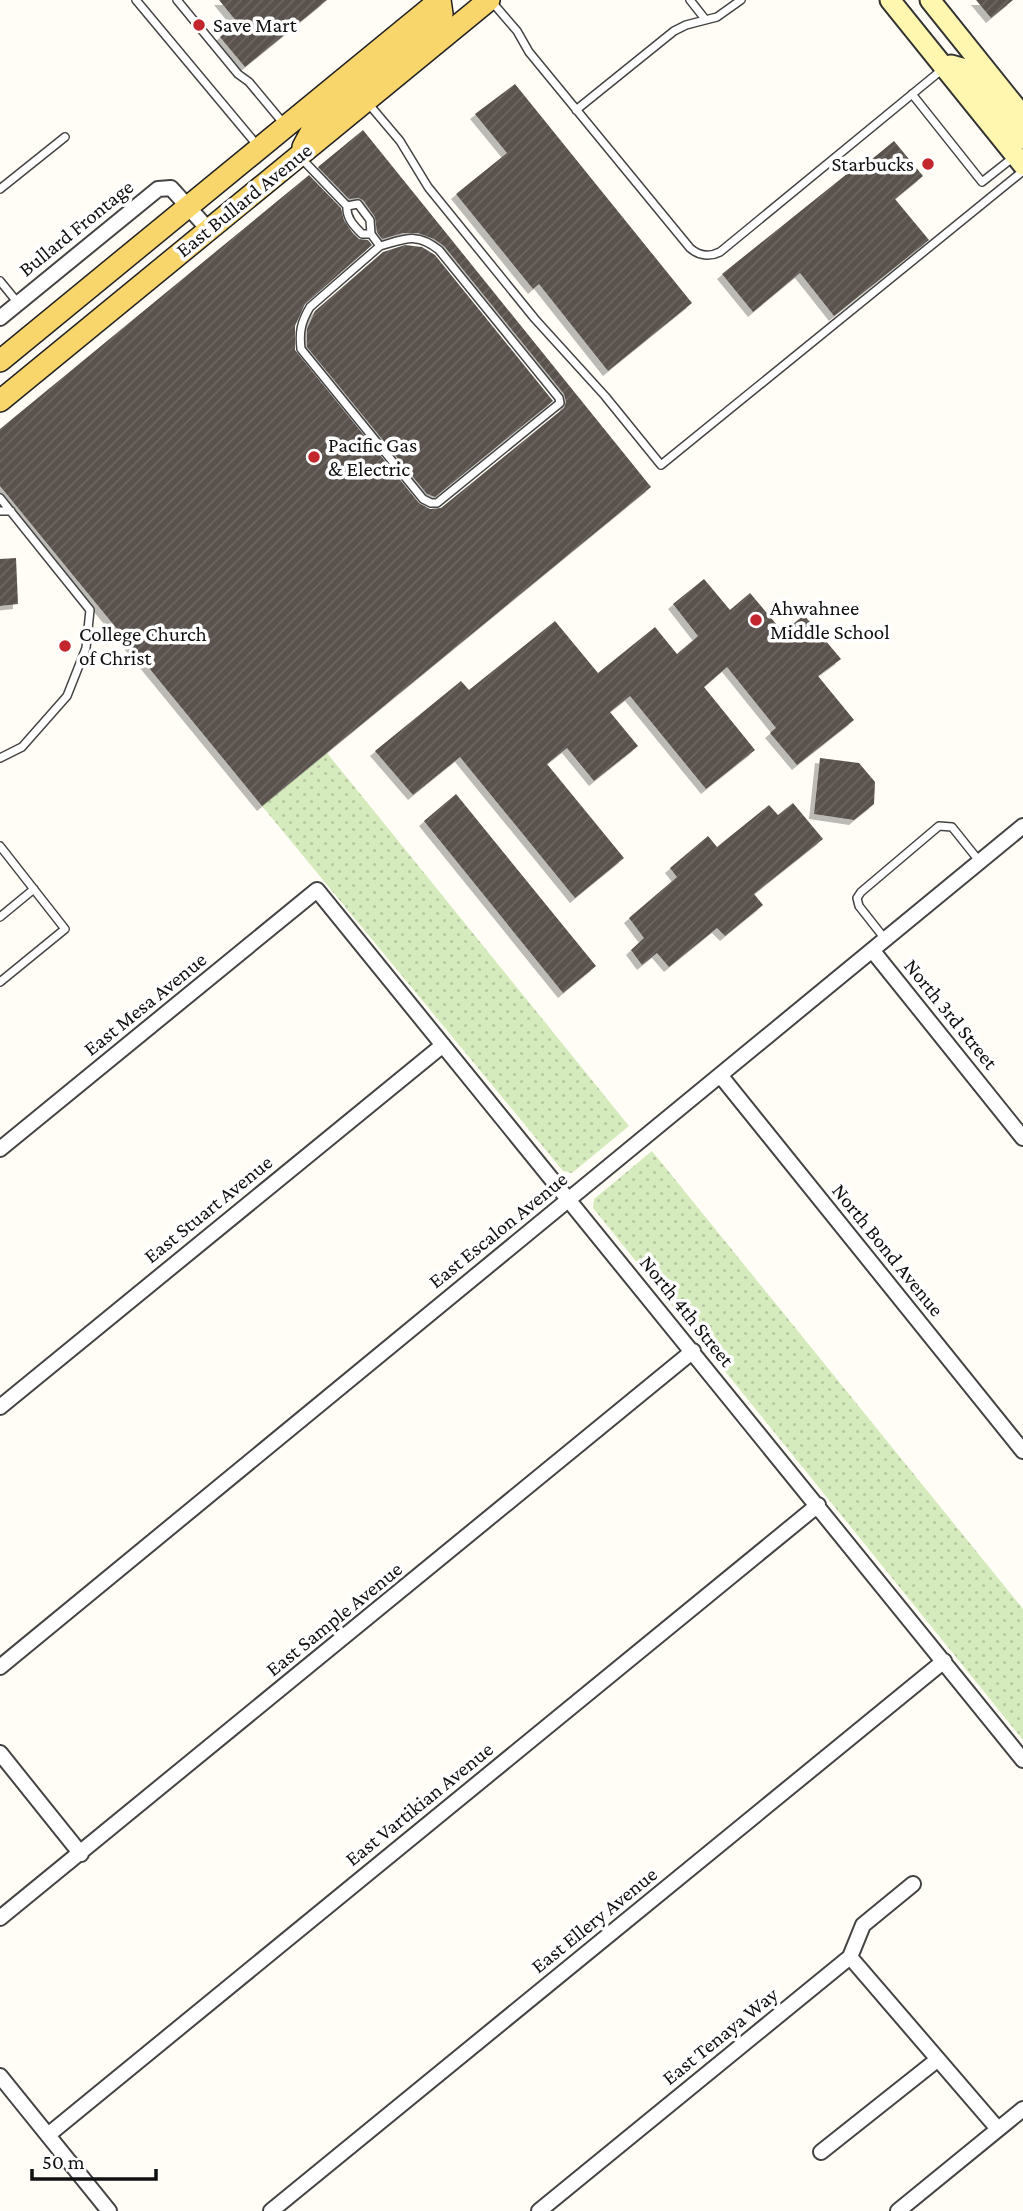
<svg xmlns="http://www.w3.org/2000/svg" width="1023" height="2211" font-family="'Crimson Pro',serif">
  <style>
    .grass { fill: url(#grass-dots) }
    .building { fill: url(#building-hatch); filter: url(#shadow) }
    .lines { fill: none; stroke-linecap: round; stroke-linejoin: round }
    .service-casing { stroke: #444; stroke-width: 10 }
    .minor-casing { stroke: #444; stroke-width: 18 }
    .secondary-casing { stroke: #333; stroke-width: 23 }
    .primary-casing { stroke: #222; stroke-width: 24 }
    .service { stroke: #fff; stroke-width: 7 }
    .minor { stroke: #fff; stroke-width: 14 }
    .secondary { stroke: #fff6b0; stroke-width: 19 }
    .primary { stroke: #f9d66b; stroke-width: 21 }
    .poi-dot { fill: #c4262e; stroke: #fff; stroke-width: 2.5 }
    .labels { text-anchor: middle; stroke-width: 7; stroke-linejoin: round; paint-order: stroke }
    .poi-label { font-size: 21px; fill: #111; stroke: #fff; text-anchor: start }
    .street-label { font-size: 21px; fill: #111; stroke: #fff }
  </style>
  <defs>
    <pattern id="grass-dots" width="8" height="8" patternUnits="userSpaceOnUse" patternTransform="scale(1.75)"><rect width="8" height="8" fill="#d5ebbd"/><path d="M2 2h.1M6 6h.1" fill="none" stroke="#b6c8a1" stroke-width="1.8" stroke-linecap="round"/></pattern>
    <pattern id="building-hatch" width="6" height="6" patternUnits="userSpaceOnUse" patternTransform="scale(1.75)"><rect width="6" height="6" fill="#5a524d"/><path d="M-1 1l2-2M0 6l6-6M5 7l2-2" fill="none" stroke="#6d6662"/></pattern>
    <filter id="shadow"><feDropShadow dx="-5" dy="5" stdDeviation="0" flood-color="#0004"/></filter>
  </defs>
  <rect width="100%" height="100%" fill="#fffdf5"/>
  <path class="grass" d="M 327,753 L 629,1126 L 572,1173 L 563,1171 L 262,806 Z
    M 652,1151 L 1023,1609 L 1023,1740 L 593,1208 L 594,1199 Z"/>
  <path class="building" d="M 219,0 L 327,0 L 245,67 L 220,37 L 237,22 Z
    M 976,0 L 1013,0 L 991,18 Z
    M 515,84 L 692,303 L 608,371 L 539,284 L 533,289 L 456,194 L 507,153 L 475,114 Z
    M 363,130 L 651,487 L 262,806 L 0,486 L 0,429 L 309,175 L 341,208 L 344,220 L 352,232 L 359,239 L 368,240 L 372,245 L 305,304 L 295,326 L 295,350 L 419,503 L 430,509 L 441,508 L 564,408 L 566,402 L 564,394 L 444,246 L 434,239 L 418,233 L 403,233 L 382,239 L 377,232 L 375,217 L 363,200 L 358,198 L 349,199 L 318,167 Z
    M 894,141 L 923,176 L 895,199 L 929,240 L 834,316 L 800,273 L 753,312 L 722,274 L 863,161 L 866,164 Z
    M 405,245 L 422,247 L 435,255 L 553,401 L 435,497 L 427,494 L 307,347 L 307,329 L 315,311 L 383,252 Z
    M 16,558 L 18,604 L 0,606 L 0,559 Z
    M 704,579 L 730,610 L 750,593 L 783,632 L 804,615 L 841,659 L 818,676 L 854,720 L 797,765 L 770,733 L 776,728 L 727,667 L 704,687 L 755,750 L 706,789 L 630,696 L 610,712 L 638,746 L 594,781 L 567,748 L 547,764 L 624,858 L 575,898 L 460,757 L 413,795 L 375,751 L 461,681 L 469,690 L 555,621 L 598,673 L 655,627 L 677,654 L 698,636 L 673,604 Z
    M 820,758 L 859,763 L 875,782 L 874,804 L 854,820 L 814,814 Z
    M 456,794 L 596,966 L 563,993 L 424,821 Z
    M 793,803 L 823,839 L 754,894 L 763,905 L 725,936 L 717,928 L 669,967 L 657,953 L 642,965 L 631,950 L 644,938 L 629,918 L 677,877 L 670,868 L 708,836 L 717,847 L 769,805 L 778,815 Z"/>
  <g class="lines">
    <g class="service-casing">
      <path id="service" d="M 136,0 L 257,145
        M 177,0 L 238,74 L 249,82 L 284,124
        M 690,0 L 705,19
        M 492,2 L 517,31 L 529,52 L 690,248 C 699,256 710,257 720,252 L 944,68
        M 912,94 L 982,182 L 1015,156
        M 367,102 L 400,141 L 428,187 L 535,319 L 605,396 L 661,465 L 1023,171
        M 576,110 L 674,31 L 686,25 L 717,17 L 741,0
        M 302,159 L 347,206 C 346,218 354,226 362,234 L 371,234 L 370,220 L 358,204 L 347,206
        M 0,189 L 65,137
        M 371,234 L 380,246 C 405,239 417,232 439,250 L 559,398 L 560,403 L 437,503 L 431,503 L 423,499 L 301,349 C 299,332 301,322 310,307 L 380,246
        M 0,281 L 18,303
        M 0,498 L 90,610 L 86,648 L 67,696 L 22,747 L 0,758
        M 0,511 L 11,511
        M 0,846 L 65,929 L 0,982
        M 0,917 L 34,889
        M 885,939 L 859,906 L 857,898 L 861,892 L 939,826 L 952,827 L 980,862"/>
    </g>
    <g class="minor-casing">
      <path id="minor" d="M 0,318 L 158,189 L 171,188 L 208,229
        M 872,950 L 1023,1138
        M 720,1075 L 1023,1451
        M 0,1149 L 317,890 L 1023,1760
        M 0,1407 L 443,1045
        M 0,1667 L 1023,826
        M 0,1753 L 81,1854
        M 0,1918 L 693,1351
        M 850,1957 L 998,2129
        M 0,2076 L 109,2211
        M 48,2135 L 818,1505
        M 821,2152 L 937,2060
        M 271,2211 L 944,1661
        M 539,2211 L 850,1957 L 863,1925 L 913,1884
        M 898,2211 L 1023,2109"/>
    </g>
    <g class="secondary-casing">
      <path id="secondary" d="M 890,0 L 1023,165
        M 930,0 L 1023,116
        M 944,67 L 951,65 L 965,69 L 1023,139"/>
    </g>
    <g class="primary-casing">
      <path id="primary" d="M 303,147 L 317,121 L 433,27 L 442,14 L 440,0
        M 0,361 L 440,0
        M 0,401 L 489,0"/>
    </g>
    <use href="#service" class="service"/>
    <use href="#minor" class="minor"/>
    <use href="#secondary" class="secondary"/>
    <use href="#primary" class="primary"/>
  </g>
  <g class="poi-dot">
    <circle cx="199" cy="25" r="7"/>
    <circle cx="928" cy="164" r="7"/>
    <circle cx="314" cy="457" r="7"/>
    <circle cx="756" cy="620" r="7"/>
    <circle cx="65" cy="646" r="7"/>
  </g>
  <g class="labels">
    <g class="poi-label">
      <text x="213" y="32">Save Mart</text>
      <text x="914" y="171" text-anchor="end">Starbucks</text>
      <text x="328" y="452">Pacific Gas<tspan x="328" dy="24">&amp; Electric</tspan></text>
      <text x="770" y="615">Ahwahnee<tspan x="770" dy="24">Middle School</tspan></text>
      <text x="79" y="641">College Church<tspan x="79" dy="24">of Christ</tspan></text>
    </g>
    <g class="street-label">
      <text transform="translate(244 200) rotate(-39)" y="7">East Bullard Avenue</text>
      <text transform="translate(76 228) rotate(-39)" y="7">Bullard Frontage</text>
      <text transform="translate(145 1004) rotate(-39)" y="7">East Mesa Avenue</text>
      <text transform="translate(951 1014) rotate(51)" y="7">North 3rd Street</text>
      <text transform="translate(208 1209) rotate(-39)" y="7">East Stuart Avenue</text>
      <text transform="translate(498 1230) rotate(-39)" y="7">East Escalon Avenue</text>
      <text transform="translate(888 1250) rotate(51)" y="7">North Bond Avenue</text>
      <text transform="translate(687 1311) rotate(51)" y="7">North 4th Street</text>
      <text transform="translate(334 1619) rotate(-39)" y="7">East Sample Avenue</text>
      <text transform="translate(419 1804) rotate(-39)" y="7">East Vartikian Avenue</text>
      <text transform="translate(594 1920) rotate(-39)" y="7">East Ellery Avenue</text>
      <text transform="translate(720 2036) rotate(-39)" y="7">East Tenaya Way</text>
    </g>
  </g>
  <path d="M32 2169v10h124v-10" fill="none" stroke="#111111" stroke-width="3.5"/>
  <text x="42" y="2169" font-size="21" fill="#111111" stroke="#ffffff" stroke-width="5" paint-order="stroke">50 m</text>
</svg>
